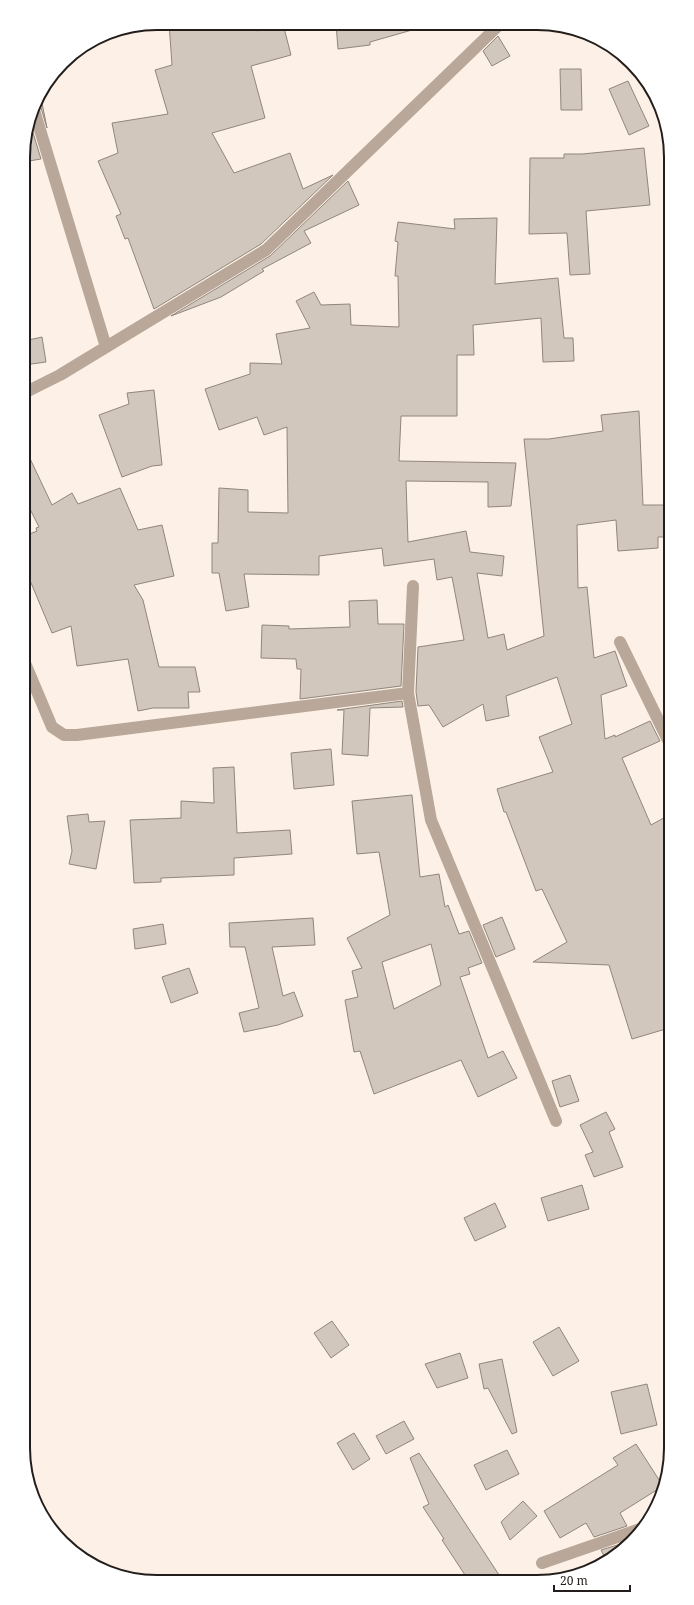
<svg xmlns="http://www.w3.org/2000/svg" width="694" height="1605" font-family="'Noto Serif',serif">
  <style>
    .building { fill: #d2c7bd; stroke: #90867c; fill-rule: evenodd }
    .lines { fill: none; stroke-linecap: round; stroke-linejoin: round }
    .minor { stroke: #b9a899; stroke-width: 12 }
    .rim { fill: none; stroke: #231e1b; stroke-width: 2 }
  </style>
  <rect width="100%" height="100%" fill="#fdf1e7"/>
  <path class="building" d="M 169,23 L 256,24 L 257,31 L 283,24 L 291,55 L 251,66 L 265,118 L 212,133 L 234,173 L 290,153 L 303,189 L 333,175 L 261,244 L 154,309 L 128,238 L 125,239 L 116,216 L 121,214 L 98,161 L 118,153 L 112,123 L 168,114 L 155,70 L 172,65 Z
    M 336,24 L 411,25 L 412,30 L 370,42 L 370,45 L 338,49 Z
    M 498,36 L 510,56 L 492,66 L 483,51 Z
    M 560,69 L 581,69 L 582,110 L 561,110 Z
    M 628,81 L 649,126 L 629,135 L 609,89 Z
    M 40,93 L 47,128 L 41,108 L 35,103 Z
    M 30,123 L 41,159 L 23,162 L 23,148 Z
    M 644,148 L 650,205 L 586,211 L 590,274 L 570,275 L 567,233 L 529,234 L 530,158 L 564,158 L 564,154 L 582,154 Z
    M 348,181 L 359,205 L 304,231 L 311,243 L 262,269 L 264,271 L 221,297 L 171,316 L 270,256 Z
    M 497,218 L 495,284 L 558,278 L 564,338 L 573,338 L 574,361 L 543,362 L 541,318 L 473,325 L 474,355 L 457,355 L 457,416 L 401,416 L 399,461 L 516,463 L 511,506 L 488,507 L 488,482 L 406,481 L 408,542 L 466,531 L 470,552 L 504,556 L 502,576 L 477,573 L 488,638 L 504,634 L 507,650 L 544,636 L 524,439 L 549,439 L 603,431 L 601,415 L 639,411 L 643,505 L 668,505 L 668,537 L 658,537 L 658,548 L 618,551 L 616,520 L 577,525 L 578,588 L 587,587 L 594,658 L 615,651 L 627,686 L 601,695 L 605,739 L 615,735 L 615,737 L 650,721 L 660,741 L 622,758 L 651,825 L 669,815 L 669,1028 L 632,1039 L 609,965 L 533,962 L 567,942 L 542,889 L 536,891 L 506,812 L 504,812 L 497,789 L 553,772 L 539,737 L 572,724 L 557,677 L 506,696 L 509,716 L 486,721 L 483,704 L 443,727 L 429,705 L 418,706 L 416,692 L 418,647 L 464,640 L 452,577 L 437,580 L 434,559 L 384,566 L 382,548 L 319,556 L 319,575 L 244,574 L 249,607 L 226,611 L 219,573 L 212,573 L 212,543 L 218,543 L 219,488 L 248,490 L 248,512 L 288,513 L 287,427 L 264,435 L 257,417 L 219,430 L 205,389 L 250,374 L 250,363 L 282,364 L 276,334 L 310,328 L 296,301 L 314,292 L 321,305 L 350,304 L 351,325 L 399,327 L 398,276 L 395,276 L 398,242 L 395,241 L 398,222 L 455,229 L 454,219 Z
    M 42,337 L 46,362 L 24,365 L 24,341 Z
    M 154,390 L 162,465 L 152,466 L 122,477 L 99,415 L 129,404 L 127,393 Z
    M 24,446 L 52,505 L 72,493 L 78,504 L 120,488 L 138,530 L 162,525 L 174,576 L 134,585 L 143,600 L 159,667 L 195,667 L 200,692 L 188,692 L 189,708 L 153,708 L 138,711 L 128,659 L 77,666 L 71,626 L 52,633 L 29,578 L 25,579 L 25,536 L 37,531 L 36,528 L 39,527 L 24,497 Z
    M 377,600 L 378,624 L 404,624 L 401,686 L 300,699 L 301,669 L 297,669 L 296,659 L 261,658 L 262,625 L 289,626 L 289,629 L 350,627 L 349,601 Z
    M 402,701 L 403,707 L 370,708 L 368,756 L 342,754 L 344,710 L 337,710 Z
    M 331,749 L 334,785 L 294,789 L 291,753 Z
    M 234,767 L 237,833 L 290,830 L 292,854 L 234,858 L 234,875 L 161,878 L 161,882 L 134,883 L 130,820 L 181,818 L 181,801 L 214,803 L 213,768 Z
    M 412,795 L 420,877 L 439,874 L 445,907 L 448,905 L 459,934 L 469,931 L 482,963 L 468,968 L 470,974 L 460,977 L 488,1058 L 503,1051 L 517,1078 L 478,1097 L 461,1060 L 374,1094 L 360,1051 L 354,1052 L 345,1000 L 358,997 L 352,971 L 362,968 L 347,938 L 390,915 L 379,852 L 357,854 L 352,801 ZM 431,944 L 441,985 L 394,1009 L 382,962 Z
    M 88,814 L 89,822 L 105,821 L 96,869 L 69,864 L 72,851 L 67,816 Z
    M 502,917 L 515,949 L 496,957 L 483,925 Z
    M 313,918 L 315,945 L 272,947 L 283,996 L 294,992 L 303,1016 L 278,1025 L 244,1032 L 239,1013 L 259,1008 L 245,947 L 230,947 L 229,923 Z
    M 163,924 L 166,944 L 135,949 L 133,929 Z
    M 189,968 L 198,993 L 171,1003 L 162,977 Z
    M 570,1075 L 579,1101 L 560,1107 L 552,1081 Z
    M 606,1112 L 615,1129 L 609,1132 L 623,1167 L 594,1177 L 585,1155 L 593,1152 L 580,1125 Z
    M 582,1185 L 589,1209 L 548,1221 L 541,1198 Z
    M 495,1203 L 506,1227 L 475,1241 L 464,1218 Z
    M 332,1321 L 349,1345 L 331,1358 L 314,1333 Z
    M 559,1327 L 579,1361 L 553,1376 L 533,1342 Z
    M 460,1353 L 468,1378 L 437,1388 L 425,1364 Z
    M 502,1359 L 517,1432 L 512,1434 L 488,1388 L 484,1389 L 479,1364 Z
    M 647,1384 L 657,1425 L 621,1434 L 611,1392 Z
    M 404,1421 L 414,1439 L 386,1454 L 376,1436 Z
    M 354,1433 L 370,1459 L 353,1470 L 337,1443 Z
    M 636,1444 L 663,1486 L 620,1513 L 627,1526 L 594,1537 L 586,1523 L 560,1538 L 544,1511 L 618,1465 L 613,1458 Z
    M 507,1450 L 519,1474 L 486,1490 L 474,1465 Z
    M 419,1453 L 484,1552 L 501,1578 L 467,1578 L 442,1540 L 444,1539 L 423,1507 L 429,1504 L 410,1458 Z
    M 523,1501 L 537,1516 L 510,1540 L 501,1522 Z
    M 634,1540 L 611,1560 L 607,1562 L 601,1550 Z"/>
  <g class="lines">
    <path class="minor" d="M 34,110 L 106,347
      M 24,393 L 60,375 L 266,250 L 499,25
      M 413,586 L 408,693 L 431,820 L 556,1121
      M 620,642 L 668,740
      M 25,663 L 52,727 L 64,735 L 77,735 L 408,693
      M 542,1563 L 643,1528"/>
  </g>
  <path d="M0 0H694V1605H0ZM157 30H537A127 127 0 0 1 664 157V1448A127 127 0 0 1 537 1575H157A127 127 0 0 1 30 1448V157A127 127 0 0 1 157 30Z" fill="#fff" fill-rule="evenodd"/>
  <path class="rim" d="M157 30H537A127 127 0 0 1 664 157V1448A127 127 0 0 1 537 1575H157A127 127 0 0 1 30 1448V157A127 127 0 0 1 157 30Z"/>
  <path d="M554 1585v6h76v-6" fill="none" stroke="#231e1b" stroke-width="2"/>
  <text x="560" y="1585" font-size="12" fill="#231e1b" stroke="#ffffff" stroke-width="3" paint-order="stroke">20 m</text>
</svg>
